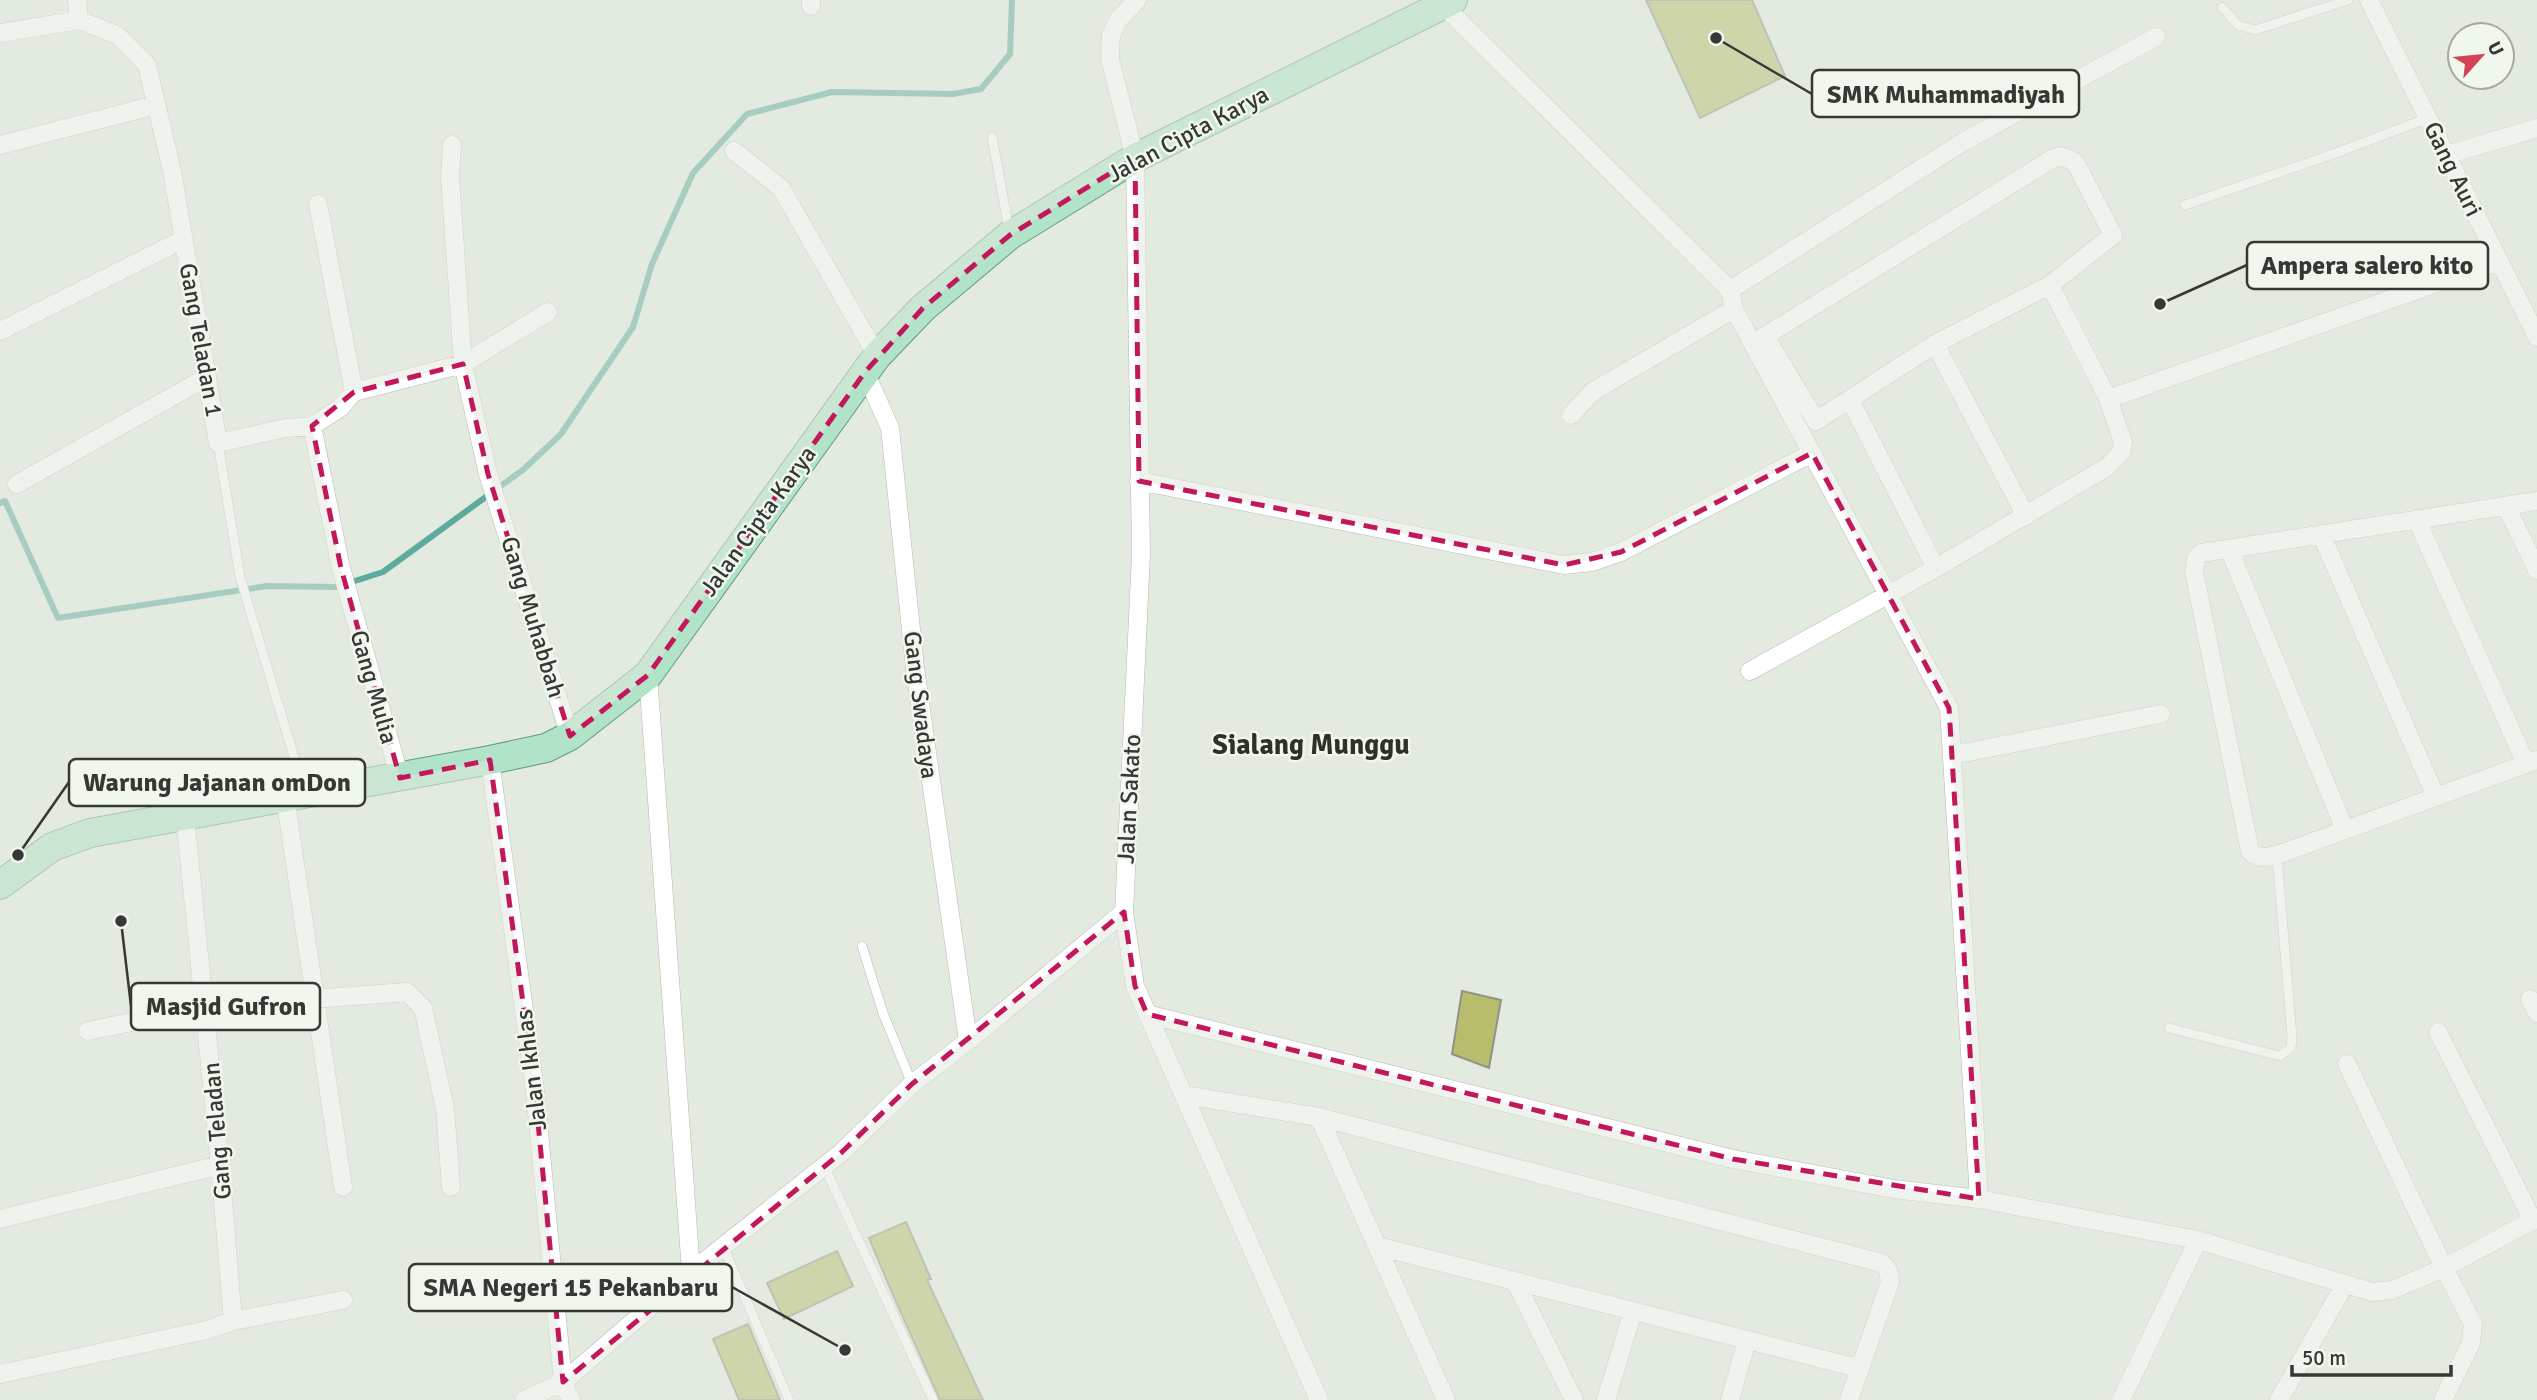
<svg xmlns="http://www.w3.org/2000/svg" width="2537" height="1400" font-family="Signika,sans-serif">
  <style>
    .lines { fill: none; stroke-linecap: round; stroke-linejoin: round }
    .stream { stroke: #5dab9e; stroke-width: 6 }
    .building { fill: #b7bd6c; stroke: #919388; stroke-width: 2 }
    .lane-casing { stroke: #b4bbb1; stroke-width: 10 }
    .street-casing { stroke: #b4bbb1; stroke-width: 19 }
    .primary-casing { stroke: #639b7c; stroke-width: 30 }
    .lane { stroke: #fff; stroke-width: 9 }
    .street { stroke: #fff; stroke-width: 18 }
    .primary { stroke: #b0e3c7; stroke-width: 28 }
    .marked { fill: none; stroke: #c2185b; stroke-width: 5; stroke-dasharray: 14 9; stroke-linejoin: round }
    .labels { text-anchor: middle; stroke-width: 5; stroke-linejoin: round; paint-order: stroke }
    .street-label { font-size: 24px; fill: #353834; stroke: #f0f7ed }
    .quarter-label { font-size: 28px; font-weight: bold; fill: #2c3229; stroke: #f0f7ed }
    .leader { fill: none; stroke: #353834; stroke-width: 2.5 }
    .callout-dot { fill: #353834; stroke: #f0f7ed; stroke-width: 2.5 }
    .callout { fill: #f0f7ed; stroke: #353834; stroke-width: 2.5 }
    .callout-label { font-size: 26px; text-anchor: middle; font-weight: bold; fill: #353834 }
  </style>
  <rect width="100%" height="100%" fill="#e3eadf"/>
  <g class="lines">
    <path class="stream" d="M 0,503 L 5,501 L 58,618 L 267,586 L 336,587 L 383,572 L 524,469 L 561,434 L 633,327 L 652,264 L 693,173 L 747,114 L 832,92 L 953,94 L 981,89 L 1010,54 L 1012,0"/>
  </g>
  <path class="building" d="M 1646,0 L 1752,0 L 1785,76 L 1700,118 Z
    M 1462,991 L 1501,1000 L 1489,1068 L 1452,1054 Z
    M 906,1222 L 931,1279 L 927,1280 L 983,1400 L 940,1400 L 893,1295 L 869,1238 Z
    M 837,1251 L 853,1286 L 784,1319 L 767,1283 Z
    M 748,1324 L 780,1400 L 739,1400 L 713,1339 Z"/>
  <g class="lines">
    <g class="lane-casing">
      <path id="lane" d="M 2222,7 L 2238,25 L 2255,30 L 2348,0
        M 992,137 L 1009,229
        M 2185,205 L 2336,153 L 2428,118
        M 218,443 L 240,577 L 304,790
        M 862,946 L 883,1013 L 912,1084
        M 2169,1028 L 2280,1056 L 2291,1047 L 2292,1038 L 2277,855
        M 824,1166 L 933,1400
        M 723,1246 L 789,1400"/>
    </g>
    <g class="street-casing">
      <path id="street" d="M 77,0 L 79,20
        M 811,0 L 811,6
        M 1137,0 L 1118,20 L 1111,35 L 1110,59 L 1135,158 L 1141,554 L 1124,912 L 1135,986 L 1319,1400
        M 1438,0 L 1730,290 L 1734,309 L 1949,708 L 1979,1199 L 2198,1240 L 2372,1292 L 2392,1290 L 2444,1268 L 2473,1324 L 2471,1343 L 2443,1400
        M 2369,0 L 2537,337
        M 0,33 L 79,20 L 117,35 L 147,65 L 172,171 L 218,443 L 286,428 L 312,426 L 340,408 L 354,392 L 318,204
        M 0,145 L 156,105
        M 452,145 L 450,177 L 463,364 L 488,474 L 570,736
        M 734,151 L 781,188 L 877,356
        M 2446,155 L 2537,128
        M 2061,156 L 2075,162 L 2113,235 L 2050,285 L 1935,344 L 1816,421 L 1765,336 L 2052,159 Z
        M 2050,285 L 2108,399
        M 1730,290 L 1963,142 L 2156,37
        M 0,331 L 184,239
        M 1935,344 L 2026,516
        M 865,372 L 890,428 L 915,668 L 968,1041
        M 354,392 L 463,364 L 548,312
        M 1850,400 L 1936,568
        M 1571,415 L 1592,392 L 1734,309
        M 312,426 L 341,568 L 400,778
        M 1139,481 L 1564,565 L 1592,562 L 1621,552 L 1812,453
        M 17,484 L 207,377
        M 2537,501 L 2201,553 L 2196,559 L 2194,571 L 2250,851 C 2258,860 2266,857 2277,855 L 2537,760
        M 2506,506 L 2537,570
        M 2417,520 L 2526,764
        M 2321,534 L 2436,797
        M 2229,549 L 2345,830
        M 1750,671 L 1936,568 L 2107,467 L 2121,453 L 2123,442 L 2108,399 L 2499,261
        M 1953,755 L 2161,714
        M 490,760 L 535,1091 L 563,1382 L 571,1400
        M 285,796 L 343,1187
        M 2530,999 L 2537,1013
        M 1147,1014 L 1733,1159 L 1894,1189 L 1979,1199
        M 88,1031 L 205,1007 L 407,992 L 423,1008 L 445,1108 L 451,1187
        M 2438,1032 L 2533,1221
        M 2347,1064 L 2444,1268 L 2537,1218
        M 1184,1095 L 1319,1117 L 1882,1263 L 1888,1270 L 1890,1282 L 1849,1400
        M 1319,1117 L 1446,1400
        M 0,1219 L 220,1165
        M 1377,1246 L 1858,1368
        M 691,1272 L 842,1152 L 912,1084 L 968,1041 L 1124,912
        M 1515,1281 L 1574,1400
        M 233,1321 L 343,1300
        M 0,1374 L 207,1330 L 233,1321 L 220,1165 L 185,816
        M 524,1400 L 563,1382 L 691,1272 L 648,675
        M 1606,1400 L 1633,1311
        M 1730,1400 L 1747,1340
        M 2121,1400 L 2198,1240
        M 2279,1400 L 2345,1284"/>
    </g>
    <g class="primary-casing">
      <path id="primary" d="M 0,885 L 52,847 L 90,833 L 490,760 L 546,748 L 570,736 L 648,675 L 877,356 L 923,308 L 1010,235 L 1135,158 L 1453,0"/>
    </g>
    <use href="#lane" class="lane"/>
    <use href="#street" class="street"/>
    <use href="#primary" class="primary"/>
  </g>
  <path d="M0 0H2537V1400H0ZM 1135,158 L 1139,481 L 1564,565 L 1621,552 L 1812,453 L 1949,708 L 1979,1199 L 1733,1159 L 1147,1014 L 1135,986 L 1124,912 L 912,1084 L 842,1152 L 563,1382 L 535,1091 L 490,760 L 400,778 L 341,568 L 312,426 L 354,392 L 463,364 L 488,474 L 570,736 L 648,675 L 865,372 L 923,308 L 1010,235 Z" fill="#e3eadf" fill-opacity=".55" fill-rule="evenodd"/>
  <path class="marked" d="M 1135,158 L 1139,481 L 1564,565 L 1621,552 L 1812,453 L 1949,708 L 1979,1199 L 1733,1159 L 1147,1014 L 1135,986 L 1124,912 L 912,1084 L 842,1152 L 563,1382 L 535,1091 L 490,760 L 400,778 L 341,568 L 312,426 L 354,392 L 463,364 L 488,474 L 570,736 L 648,675 L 865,372 L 923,308 L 1010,235 Z"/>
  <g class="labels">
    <g class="street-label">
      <text transform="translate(1188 134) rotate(-28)" y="8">Jalan Cipta Karya</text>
      <text transform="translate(2453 169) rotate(64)" y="8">Gang Auri</text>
      <text transform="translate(201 340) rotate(80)" y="8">Gang Teladan 1</text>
      <text transform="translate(758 521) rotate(-54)" y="8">Jalan Cipta Karya</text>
      <text transform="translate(533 617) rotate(73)" y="8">Gang Muhabbah</text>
      <text transform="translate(374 687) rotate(74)" y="8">Gang Mulia</text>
      <text transform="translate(921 705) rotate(83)" y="8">Gang Swadaya</text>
      <text transform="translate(1129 799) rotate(-87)" y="8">Jalan Sakato</text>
      <text transform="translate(531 1070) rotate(-97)" y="8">Jalan Ikhlas</text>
      <text transform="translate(217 1131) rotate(-95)" y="8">Gang Teladan</text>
    </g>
    <g class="quarter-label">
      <text x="1311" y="754">Sialang Munggu</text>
    </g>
  </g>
  <path class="leader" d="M1716 38L1812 94M2160 304L2247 265M18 855L69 782M121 921L131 1006M845 1350L732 1287"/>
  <g class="callout-dot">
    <circle cx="1716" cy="38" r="7"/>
    <circle cx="2160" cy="304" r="7"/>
    <circle cx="18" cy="855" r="7"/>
    <circle cx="121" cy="921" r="7"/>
    <circle cx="845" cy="1350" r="7"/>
  </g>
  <g class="callout">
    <rect x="1812" y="70" width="267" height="47" rx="7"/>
    <rect x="2247" y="242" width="241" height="47" rx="7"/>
    <rect x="69" y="759" width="296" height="47" rx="7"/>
    <rect x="131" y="983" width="189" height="47" rx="7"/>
    <rect x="409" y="1264" width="323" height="47" rx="7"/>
  </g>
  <g class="callout-label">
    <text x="1946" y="103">SMK Muhammadiyah</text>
    <text x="2367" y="274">Ampera salero kito</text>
    <text x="217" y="791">Warung Jajanan omDon</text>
    <text x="226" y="1015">Masjid Gufron</text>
    <text x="571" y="1296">SMA Negeri 15 Pekanbaru</text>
  </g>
  <g transform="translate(2481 56) rotate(63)"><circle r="33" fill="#f0f7ed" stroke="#a5aba3" stroke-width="2"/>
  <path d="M0-5L12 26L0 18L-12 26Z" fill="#d54454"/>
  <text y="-10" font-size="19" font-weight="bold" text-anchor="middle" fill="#353834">U</text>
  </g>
  <path d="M2292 1365v10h159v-10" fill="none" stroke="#353834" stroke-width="3.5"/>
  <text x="2302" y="1365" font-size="21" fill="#353834" stroke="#f0f7ed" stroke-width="5" paint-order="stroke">50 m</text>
</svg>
